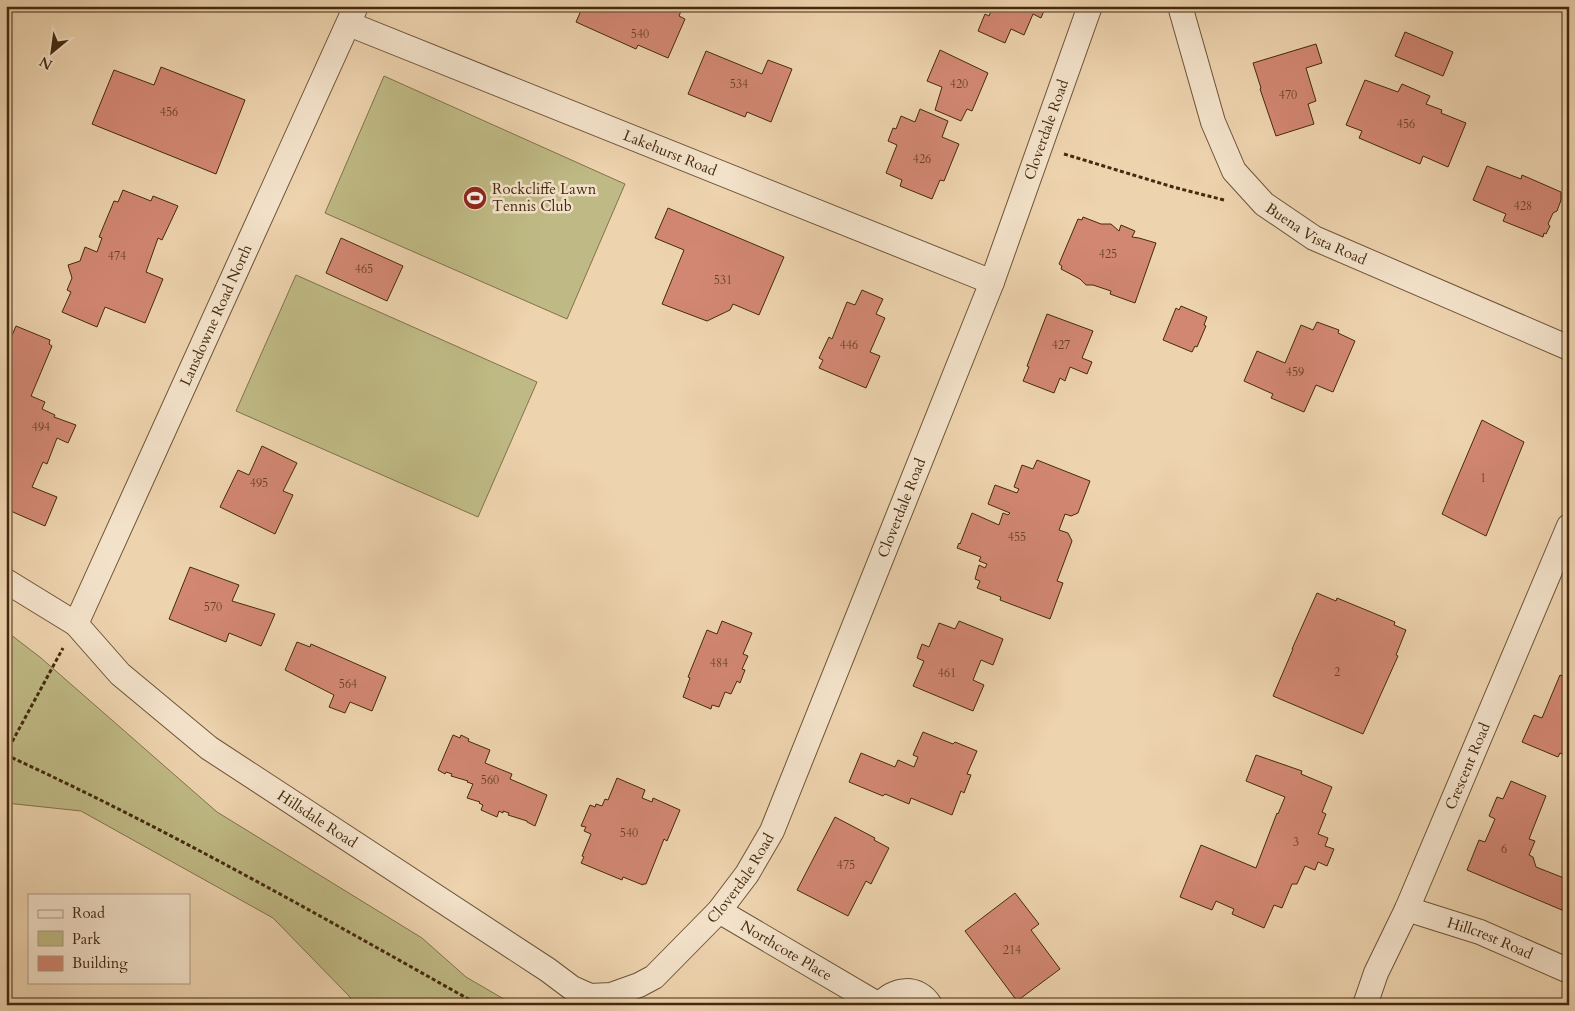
<svg xmlns="http://www.w3.org/2000/svg" width="1575" height="1011" font-family="Cardo,serif">
  <style>
    .green { fill: #bfba85; stroke: #82724a }
    .building { fill: #d28773; stroke: #442a0e }
    .lines { fill: none; stroke-linecap: round; stroke-linejoin: round }
    .minor-casing { stroke: #6e5436; stroke-width: 26 }
    .path { stroke: #442a0e; stroke-width: 3; stroke-dasharray: 4 2.5; stroke-linecap: butt }
    .minor { stroke: #f3e2ca; stroke-width: 24 }
    .labels { text-anchor: middle; stroke-width: 5; stroke-linejoin: round; paint-order: stroke }
    .number-label { font-size: 12px; fill: #684127 }
    .street-label { font-size: 15px; fill: #442a0e; stroke: #f3e2ca }
    .poi-label { font-size: 15px; fill: #442a0e; stroke: #f3e2ca; text-anchor: start }
  </style>
  <rect width="100%" height="100%" fill="#edd3ae"/>
  <filter id="stains"><feTurbulence type="fractalNoise" baseFrequency=".004" numOctaves="4"/><feColorMatrix values="0 0 0 0 .2 0 0 0 0 .09 0 0 0 0 .02 0 0 0 .5 -.17"/></filter>
  <radialGradient id="worn" r=".72"><stop offset=".6" stop-color="#630" stop-opacity="0"/><stop offset="1" stop-color="#630" stop-opacity=".3"/></radialGradient>
  <path class="green" d="M 384,76 L 625,184 L 567,319 L 325,213 Z
    M 296,275 L 537,382 L 478,517 L 236,411 Z
    M 6,631 L 41,658 L 217,812 L 422,938 L 466,977 L 514,1005 L 355,1005 L 349,996 L 273,918 L 81,811 L 6,803 Z"/>
  <path class="building" d="M 583,6 L 683,6 L 679,16 L 685,19 L 668,58 L 638,45 L 636,49 L 576,22 Z
    M 993,6 L 1046,6 L 1041,18 L 1033,14 L 1024,35 L 1011,29 L 1005,43 L 978,31 L 985,14 L 989,16 Z
    M 1405,32 L 1453,52 L 1443,76 L 1395,56 Z
    M 1316,44 L 1322,63 L 1306,68 L 1316,101 L 1308,104 L 1314,124 L 1276,136 L 1260,89 L 1261,88 L 1253,63 Z
    M 940,50 L 988,73 L 972,111 L 967,109 L 961,121 L 935,110 L 942,87 L 927,81 Z
    M 706,51 L 762,74 L 768,60 L 792,69 L 771,122 L 747,112 L 745,117 L 688,94 Z
    M 161,67 L 245,100 L 216,174 L 92,124 L 114,70 L 154,85 Z
    M 1365,80 L 1398,92 L 1402,84 L 1430,96 L 1426,104 L 1442,110 L 1441,113 L 1466,123 L 1448,167 L 1423,156 L 1420,164 L 1359,138 L 1362,131 L 1346,125 Z
    M 920,109 L 948,121 L 942,137 L 959,144 L 944,181 L 940,180 L 932,199 L 900,186 L 902,180 L 886,173 L 897,145 L 888,141 L 893,128 L 896,129 L 901,116 L 915,122 Z
    M 1487,166 L 1521,179 L 1522,175 L 1561,192 L 1561,200 L 1557,211 L 1553,213 L 1548,224 L 1550,226 L 1546,234 L 1544,233 L 1543,237 L 1503,221 L 1506,214 L 1473,200 Z
    M 123,190 L 151,201 L 153,196 L 178,206 L 162,240 L 158,238 L 146,272 L 163,279 L 145,323 L 105,307 L 97,327 L 62,312 L 71,292 L 67,290 L 72,278 L 68,265 L 80,261 L 85,247 L 97,252 L 102,238 L 99,237 L 114,201 L 118,202 Z
    M 668,208 L 784,257 L 759,315 L 733,304 L 730,310 L 707,321 L 662,304 L 684,250 L 655,238 Z
    M 1083,217 L 1101,224 L 1111,224 L 1119,231 L 1121,225 L 1135,231 L 1132,237 L 1139,238 L 1156,243 L 1135,303 L 1110,294 L 1111,291 L 1093,285 L 1086,285 L 1080,279 L 1061,269 L 1062,266 L 1059,264 L 1078,219 L 1082,220 Z
    M 341,238 L 403,266 L 387,301 L 326,273 Z
    M 862,290 L 883,299 L 876,314 L 885,318 L 870,352 L 880,356 L 866,388 L 819,368 L 823,360 L 819,358 L 829,337 L 832,339 L 847,302 L 855,305 Z
    M 1181,306 L 1207,317 L 1204,325 L 1206,326 L 1197,347 L 1195,346 L 1192,352 L 1163,340 L 1176,308 L 1179,310 Z
    M 1047,314 L 1093,331 L 1082,358 L 1092,362 L 1087,374 L 1070,367 L 1065,381 L 1060,378 L 1054,393 L 1023,381 L 1029,367 L 1027,366 Z
    M 1317,322 L 1339,330 L 1338,333 L 1355,341 L 1333,392 L 1316,385 L 1304,412 L 1271,398 L 1273,394 L 1244,381 L 1257,351 L 1285,363 L 1301,325 L 1313,330 Z
    M 16,326 L 50,340 L 49,344 L 52,346 L 31,396 L 45,402 L 42,409 L 55,415 L 54,417 L 76,425 L 68,443 L 57,438 L 47,464 L 43,462 L 32,487 L 57,497 L 45,526 L 6,509 L 6,349 Z
    M 1482,420 L 1524,442 L 1486,536 L 1442,514 Z
    M 262,446 L 297,463 L 283,491 L 293,495 L 275,534 L 220,507 L 238,470 L 249,475 Z
    M 1037,460 L 1090,481 L 1078,513 L 1071,516 L 1065,514 L 1059,530 L 1068,533 L 1072,541 L 1057,581 L 1063,583 L 1050,619 L 1000,600 L 1001,597 L 977,588 L 980,581 L 975,579 L 979,565 L 985,568 L 987,564 L 979,561 L 981,557 L 957,548 L 959,543 L 960,544 L 972,513 L 999,525 L 1003,513 L 1008,515 L 1010,513 L 988,504 L 995,485 L 1017,493 L 1019,489 L 1014,487 L 1022,465 L 1033,469 Z
    M 190,567 L 239,585 L 232,601 L 275,614 L 261,646 L 229,633 L 226,642 L 169,619 Z
    M 1317,593 L 1336,601 L 1337,598 L 1395,622 L 1394,625 L 1406,630 L 1396,655 L 1398,656 L 1363,734 L 1273,696 L 1293,649 L 1292,649 Z
    M 722,621 L 752,633 L 743,654 L 748,656 L 742,669 L 745,670 L 740,683 L 737,681 L 731,694 L 725,692 L 719,707 L 712,705 L 711,709 L 683,697 L 690,678 L 688,677 L 707,630 L 717,634 Z
    M 959,621 L 1003,639 L 993,665 L 981,660 L 973,680 L 984,685 L 973,711 L 913,686 L 924,661 L 917,658 L 922,644 L 929,647 L 939,623 L 955,629 Z
    M 297,642 L 310,647 L 311,644 L 386,677 L 372,711 L 350,702 L 345,713 L 329,707 L 334,695 L 285,670 Z
    M 1560,675 L 1569,678 L 1569,757 L 1560,753 L 1558,757 L 1522,742 L 1534,715 L 1542,718 Z
    M 923,732 L 953,744 L 955,742 L 977,751 L 967,774 L 971,775 L 964,793 L 961,791 L 952,815 L 911,798 L 909,804 L 885,794 L 883,796 L 849,782 L 861,753 L 895,767 L 898,760 L 914,767 L 918,757 L 913,755 Z
    M 453,735 L 460,738 L 461,735 L 469,739 L 468,741 L 490,750 L 485,763 L 512,774 L 510,779 L 547,795 L 535,826 L 527,822 L 527,821 L 508,815 L 509,813 L 503,811 L 503,813 L 499,811 L 497,817 L 481,810 L 483,805 L 479,803 L 480,802 L 467,798 L 473,784 L 467,782 L 468,781 L 451,776 L 452,774 L 446,772 L 445,774 L 438,770 Z
    M 1256,755 L 1302,771 L 1301,774 L 1332,787 L 1322,812 L 1326,814 L 1318,834 L 1328,838 L 1325,846 L 1334,849 L 1327,866 L 1318,862 L 1315,870 L 1305,866 L 1297,884 L 1292,884 L 1282,908 L 1274,905 L 1264,928 L 1232,914 L 1234,909 L 1216,901 L 1212,910 L 1180,897 L 1201,845 L 1256,868 L 1277,813 L 1278,814 L 1285,797 L 1246,781 Z
    M 617,778 L 645,790 L 642,798 L 652,802 L 653,798 L 680,810 L 667,841 L 664,839 L 646,884 L 643,884 L 643,885 L 623,877 L 622,880 L 581,863 L 584,857 L 582,856 L 591,834 L 584,831 L 586,827 L 581,826 L 590,805 L 595,807 L 596,804 L 602,806 L 605,799 L 608,800 Z
    M 1511,781 L 1546,796 L 1529,839 L 1535,841 L 1529,855 L 1533,857 L 1536,867 L 1569,880 L 1569,913 L 1467,870 L 1479,840 L 1485,842 L 1495,819 L 1489,816 L 1497,797 L 1503,799 Z
    M 835,817 L 875,838 L 874,840 L 889,848 L 871,884 L 866,881 L 848,916 L 797,890 Z
    M 1015,893 L 1039,924 L 1031,930 L 1060,969 L 1017,1001 L 965,931 Z"/>
  <g class="lines">
    <g class="minor-casing">
      <g id="minor">
        <path id="s1" d="M 1180,6 L 1213,122 L 1234,171 L 1264,204 L 1314,238 L 1569,348"/>
        <path id="s2" d="M 349,24 L 992,282"/>
        <path id="s3" d="M 6,581 L 76,624 L 120,674 L 209,748 L 548,970 L 572,988 L 590,996 L 611,995 L 639,985 L 654,977 L 719,911 L 747,874 L 772,831 L 992,282 L 1090,6"/>
        <path id="s4" d="M 76,624 L 356,6"/>
        <path id="s5" d="M 1407,909 L 1480,932 L 1569,971"/>
        <path id="s6" d="M 719,911 L 879,1005"/>
        <path d="M 880,1005 C 893,988 918,985 930,1005"/>
        <path id="s7" d="M 1365,1005 L 1376,973 L 1407,909 L 1569,526"/>
      </g>
    </g>
    <path class="path" d="M 1064,154 L 1173,187 L 1224,200
      M 6,753 L 63,648
      M 6,755 C 168,829 324,918 479,1005"/>
    <use href="#minor" class="minor"/>
  </g>
  <defs>
    <g id="stadium-disc" transform="scale(1.25)"><circle r="9.5" fill="#8f2418" stroke="#f3e2ca"/><path d="M0-5a6.5 5 0 1 0 0 10a6.5 5 0 1 0 0-10ZM-3.5-1.8h7v3.6h-7Z" fill="#fff"/></g>
  </defs>
  <g fill-rule="evenodd">
    <use href="#stadium-disc" x="475" y="198"/>
  </g>
  <g class="labels">
    <g class="number-label">
      <text x="640" y="38">540</text>
      <text x="739" y="88">534</text>
      <text x="959" y="88">420</text>
      <text x="1288" y="99">470</text>
      <text x="169" y="116">456</text>
      <text x="1406" y="128">456</text>
      <text x="922" y="163">426</text>
      <text x="1523" y="210">428</text>
      <text x="1108" y="258">425</text>
      <text x="117" y="260">474</text>
      <text x="364" y="273">465</text>
      <text x="723" y="284">531</text>
      <text x="849" y="349">446</text>
      <text x="1061" y="349">427</text>
      <text x="1295" y="376">459</text>
      <text x="41" y="431">494</text>
      <text x="1483" y="482">1</text>
      <text x="259" y="487">495</text>
      <text x="1017" y="541">455</text>
      <text x="213" y="611">570</text>
      <text x="719" y="667">484</text>
      <text x="1337" y="676">2</text>
      <text x="947" y="677">461</text>
      <text x="348" y="688">564</text>
      <text x="490" y="784">560</text>
      <text x="629" y="837">540</text>
      <text x="1296" y="846">3</text>
      <text x="1504" y="853">6</text>
      <text x="846" y="869">475</text>
      <text x="1012" y="954">214</text>
    </g>
    <g class="street-label">
      <text dy="5" stroke="none"><textPath href="#s3" startOffset="1729">Cloverdale Road</textPath></text>
      <text dy="5" stroke="none"><textPath href="#s2" startOffset="346">Lakehurst Road</textPath></text>
      <text dy="5" stroke="none"><textPath href="#s1" startOffset="279">Buena Vista Road</textPath></text>
      <text dy="5" stroke="none"><textPath href="#s4" startOffset="339">Lansdowne Road North</textPath></text>
      <text dy="5" stroke="none"><textPath href="#s3" startOffset="1324">Cloverdale Road</textPath></text>
      <text dy="5" stroke="none"><textPath href="#s7" startOffset="260">Crescent Road</textPath></text>
      <text dy="5" stroke="none"><textPath href="#s3" startOffset="394">Hillsdale Road</textPath></text>
      <text dy="5" stroke="none"><textPath href="#s3" startOffset="919">Cloverdale Road</textPath></text>
      <text dy="5" stroke="none"><textPath href="#s5" startOffset="88">Hillcrest Road</textPath></text>
      <text dy="5" stroke="none"><textPath href="#s6" startOffset="78">Northcote Place</textPath></text>
    </g>
    <g class="poi-label">
      <text x="492" y="194">Rockcliffe Lawn<tspan x="492" dy="17">Tennis Club</tspan></text>
    </g>
  </g>
  <rect width="1575" height="1011" fill="none" stroke="#edd3ae" stroke-width="25"/>
  <rect x="8" y="8" width="1560" height="996" fill="none" stroke="#442a0e" stroke-width="2.5"/>
  <rect x="12" y="12" width="1550" height="986" fill="none" stroke="#442a0e"/>
  <rect x="28" y="894" width="162" height="90" fill="#f3e2ca" stroke="#ad987f"/>
  <rect x="38" y="910" width="25" height="8" fill="#f3e2ca" stroke="#ad987f"/>
  <text x="72" y="918" font-size="15" fill="#442a0e">Road</text>
  <rect x="38" y="931" width="25" height="15" fill="#bfba85" stroke="#ad987f"/>
  <text x="72" y="944" font-size="15" fill="#442a0e">Park</text>
  <rect x="38" y="956" width="25" height="15" fill="#d28773" stroke="#ad987f"/>
  <text x="72" y="968" font-size="15" fill="#442a0e">Building</text>
  <g transform="translate(52 52) rotate(209)" stroke="#f3e2ca" stroke-width="4" paint-order="stroke">
  <path d="M0-4L9 19L0 12L-9 19Z" fill="#442a0e"/>
  <text y="-8" font-size="14" font-weight="bold" text-anchor="middle" fill="#442a0e">N</text>
  </g>
  <rect width="100%" height="100%" filter="url(#stains)"/>
  <rect width="100%" height="100%" fill="url(#worn)"/>
</svg>
